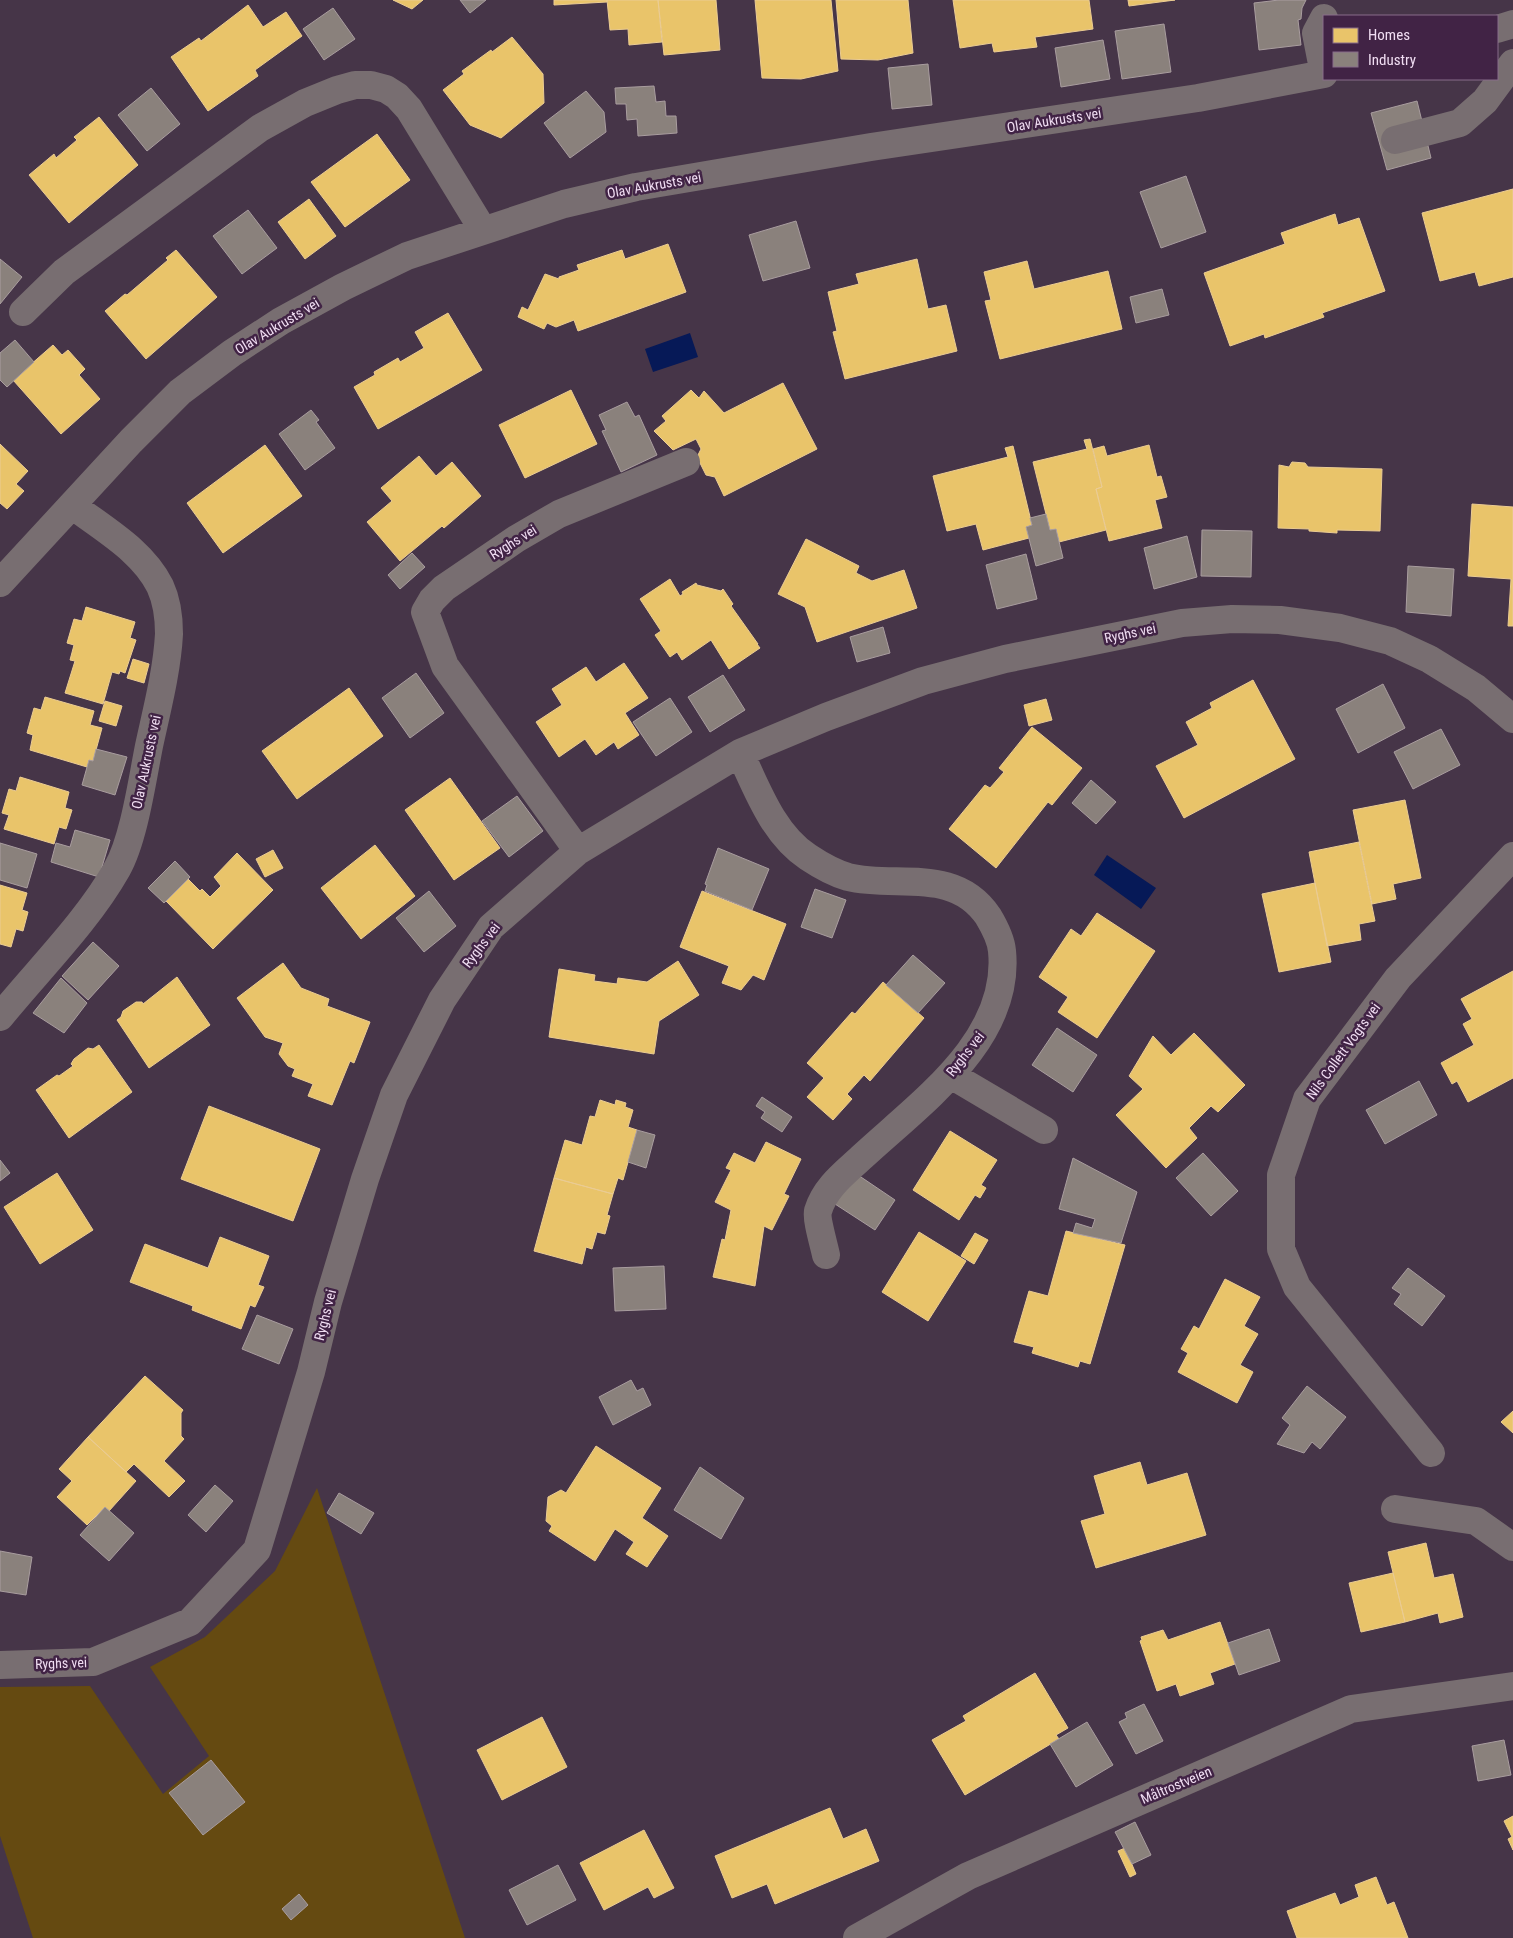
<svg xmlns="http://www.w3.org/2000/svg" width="1513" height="1938" font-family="'Roboto Condensed',sans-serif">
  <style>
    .green { fill: #654a11 }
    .water { fill: #061957 }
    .homes { fill: #e9c46a; stroke: #ebcc93 }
    .industry { fill: #8a817c; stroke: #a99d9f }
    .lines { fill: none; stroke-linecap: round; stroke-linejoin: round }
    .minor { stroke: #786e71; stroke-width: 28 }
    .labels { text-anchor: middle; stroke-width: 5; stroke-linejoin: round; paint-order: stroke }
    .street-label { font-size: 14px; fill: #f0ddf2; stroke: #412345 }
  </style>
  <rect width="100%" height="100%" fill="#463548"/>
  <path class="green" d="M 317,1488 L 465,1938 L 33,1938 L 0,1836 L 0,1687 L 90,1686 L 163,1794 L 209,1756 L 150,1667 L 205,1637 L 275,1571 Z"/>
  <path class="water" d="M 690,333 L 698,357 L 653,372 L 645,349 Z
    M 1107,855 L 1156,888 L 1141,909 L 1094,875 Z"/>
  <path class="homes" d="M 393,0 L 423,0 L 412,9 Z
    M 554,0 L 607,0 L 607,2 L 554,5 Z
    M 607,0 L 658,0 L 662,42 L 629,45 L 628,29 L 610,30 Z
    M 658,0 L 716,0 L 720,50 L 664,55 Z
    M 755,0 L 831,0 L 838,71 L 801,79 L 762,78 Z
    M 836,0 L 908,0 L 913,53 L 878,60 L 841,59 Z
    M 953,0 L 1089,0 L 1093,29 L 1035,37 L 1037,47 L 994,52 L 992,43 L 960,48 Z
    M 1128,0 L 1175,0 L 1129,6 Z
    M 248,5 L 263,27 L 286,12 L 302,36 L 255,70 L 258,76 L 208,111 L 171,57 L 199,38 L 201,41 Z
    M 512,37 L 543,74 L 544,103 L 501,138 L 470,125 L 443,90 L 464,74 L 462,71 L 491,50 L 492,52 Z
    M 99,117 L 138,165 L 69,223 L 29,175 L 54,154 L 56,158 L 77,140 L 74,137 Z
    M 377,134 L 410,180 L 345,227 L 311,182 Z
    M 1513,189 L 1513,277 L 1479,286 L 1475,272 L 1440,281 L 1422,213 Z
    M 309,199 L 336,236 L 305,259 L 278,222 Z
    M 1335,214 L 1338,225 L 1359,218 L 1385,291 L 1322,313 L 1324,317 L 1265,338 L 1264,334 L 1230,346 L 1204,273 L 1285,244 L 1281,233 Z
    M 668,244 L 686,292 L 578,331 L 574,320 L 556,327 L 547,323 L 544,329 L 518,317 L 522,307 L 528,310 L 545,274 L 559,279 L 559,277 L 579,270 L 577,265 L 622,250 L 625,259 Z
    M 176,250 L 217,297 L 146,359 L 105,311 L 125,294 L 127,295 L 168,260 L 166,258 Z
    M 917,259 L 928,309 L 946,305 L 957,351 L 845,379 L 833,332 L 837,331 L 828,292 L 859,284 L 856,274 Z
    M 1027,261 L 1034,289 L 1108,271 L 1122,329 L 1000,359 L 985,301 L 991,300 L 984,272 Z
    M 448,313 L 482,370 L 378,429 L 354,387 L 375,375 L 374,372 L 398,358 L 400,362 L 424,348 L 415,332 Z
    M 53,345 L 62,355 L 68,350 L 85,369 L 79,375 L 100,399 L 61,434 L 13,380 Z
    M 783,383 L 817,449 L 724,496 L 715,477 L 706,475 L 697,457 L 701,449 L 696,439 L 673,450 L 654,431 L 666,421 L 662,416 L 691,390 L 699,398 L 704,391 L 724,413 Z
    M 571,390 L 597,444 L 525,478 L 499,425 Z
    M 1090,439 L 1102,487 L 1096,489 L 1106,530 L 1059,542 L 1056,529 L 1050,530 L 1033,462 L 1087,449 L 1084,440 Z
    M 0,444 L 28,471 L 16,484 L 24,491 L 7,509 L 0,503 Z
    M 265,445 L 302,496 L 223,553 L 187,503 Z
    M 1149,445 L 1157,477 L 1161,476 L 1167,497 L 1155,500 L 1162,528 L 1109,541 L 1096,489 L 1102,487 L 1093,449 L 1104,446 L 1107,456 Z
    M 1013,446 L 1032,525 L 1026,527 L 1029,538 L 983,550 L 976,524 L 947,531 L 933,476 L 1008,457 L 1005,448 Z
    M 419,456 L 436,476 L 452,462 L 481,496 L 444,528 L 442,526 L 400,561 L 367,522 L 392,501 L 381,488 Z
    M 1292,462 L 1305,463 L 1308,467 L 1382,469 L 1380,531 L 1337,530 L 1337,533 L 1309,531 L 1309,529 L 1278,528 L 1279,465 L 1289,467 Z
    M 1472,504 L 1513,507 L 1513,626 L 1508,626 L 1511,579 L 1468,576 Z
    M 806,539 L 859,566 L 856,573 L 872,581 L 904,570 L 917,608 L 817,642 L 805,607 L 778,594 Z
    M 670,579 L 680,596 L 683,594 L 682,592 L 696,583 L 697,585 L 721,591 L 723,589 L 733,604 L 731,606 L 758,644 L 757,644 L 760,648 L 729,669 L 711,640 L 682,660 L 677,652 L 670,657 L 655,635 L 661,631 L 640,599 Z
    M 86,607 L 135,622 L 130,638 L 136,640 L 125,673 L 120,671 L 119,674 L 112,672 L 103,704 L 65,693 L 75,661 L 70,660 L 74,645 L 67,643 L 74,619 L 82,621 Z
    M 133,659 L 149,664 L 144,683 L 127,678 Z
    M 624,663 L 648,698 L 625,713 L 639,735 L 618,749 L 614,742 L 596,755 L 585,739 L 559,757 L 536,722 L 562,705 L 552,689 L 586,667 L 596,682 Z
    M 1253,680 L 1295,759 L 1184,818 L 1156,766 L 1198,745 L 1186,722 L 1212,708 L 1210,703 Z
    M 349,688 L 383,736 L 297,799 L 262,751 Z
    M 45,697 L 94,711 L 90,725 L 102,728 L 93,761 L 89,760 L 87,767 L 30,750 L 33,735 L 27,733 L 34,708 L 41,710 Z
    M 1046,699 L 1052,720 L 1029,726 L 1024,705 Z
    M 105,701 L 122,706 L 116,726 L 99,721 Z
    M 1032,727 L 1082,768 L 1052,805 L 1048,802 L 996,868 L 949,829 L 985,785 L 990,788 L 1004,772 L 999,768 Z
    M 20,777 L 69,792 L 65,808 L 72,810 L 66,829 L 59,827 L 54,844 L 4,829 L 9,815 L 2,813 L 9,789 L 16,791 Z
    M 450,778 L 500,848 L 454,880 L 405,810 Z
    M 1405,800 L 1421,878 L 1393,884 L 1396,899 L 1372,904 L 1353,810 Z
    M 1359,842 L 1375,921 L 1359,924 L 1361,940 L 1327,946 L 1309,852 Z
    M 375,845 L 415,896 L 361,939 L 321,888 Z
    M 273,850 L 283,868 L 265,877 L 256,859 Z
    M 237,853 L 273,890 L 213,949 L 166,901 L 188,879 L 200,891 L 202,889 L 210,897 L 221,886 L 214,877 Z
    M 1315,883 L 1331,962 L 1279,972 L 1262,894 Z
    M 0,885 L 27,893 L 22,910 L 28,912 L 23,931 L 16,929 L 11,947 L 0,944 Z
    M 702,891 L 786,924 L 764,980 L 753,975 L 741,990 L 722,983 L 729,966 L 680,947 Z
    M 1097,913 L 1155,951 L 1097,1038 L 1058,1012 L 1068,997 L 1039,977 L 1071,929 L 1081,936 Z
    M 678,961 L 699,995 L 659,1021 L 654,1054 L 549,1037 L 559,969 L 595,975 L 594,981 L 617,984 L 618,978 L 647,982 Z
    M 283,963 L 301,988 L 329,999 L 327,1006 L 370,1022 L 354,1063 L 350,1061 L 332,1105 L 308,1096 L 313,1084 L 292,1076 L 295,1069 L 288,1066 L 279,1054 L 283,1043 L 265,1037 L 237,998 Z
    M 1513,971 L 1513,1078 L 1468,1102 L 1457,1081 L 1452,1084 L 1441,1063 L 1474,1045 L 1463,1024 L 1472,1019 L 1461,999 Z
    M 177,977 L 210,1025 L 149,1068 L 117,1020 L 121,1017 L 123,1011 L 136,1002 L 142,1002 L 143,1004 Z
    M 883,982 L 924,1018 L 870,1081 L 864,1075 L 847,1094 L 852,1099 L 833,1120 L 807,1097 L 824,1078 L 807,1063 L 852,1012 L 855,1014 Z
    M 1194,1033 L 1245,1085 L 1218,1112 L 1211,1106 L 1189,1128 L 1197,1138 L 1166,1168 L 1116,1115 L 1143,1089 L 1129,1076 L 1153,1036 L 1171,1055 Z
    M 99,1045 L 132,1092 L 69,1138 L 36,1090 L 57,1075 L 59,1076 L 73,1066 L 71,1064 L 74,1059 L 88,1048 L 93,1049 Z
    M 600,1100 L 615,1105 L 616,1100 L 626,1103 L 625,1107 L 633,1110 L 628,1127 L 637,1130 L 623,1180 L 618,1178 L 613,1194 L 554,1178 L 565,1140 L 582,1145 L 590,1116 L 595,1117 Z
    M 209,1106 L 320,1149 L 293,1221 L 181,1179 Z
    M 950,1131 L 997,1160 L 981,1185 L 986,1188 L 980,1198 L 975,1195 L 959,1220 L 913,1190 Z
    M 766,1142 L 801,1159 L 784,1194 L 789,1196 L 772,1230 L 764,1226 L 755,1286 L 713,1277 L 722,1239 L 725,1240 L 731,1210 L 715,1202 L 731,1170 L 726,1168 L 734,1153 L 755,1163 Z
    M 57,1173 L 93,1230 L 40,1264 L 4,1207 Z
    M 554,1178 L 613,1194 L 607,1215 L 610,1216 L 605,1234 L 597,1232 L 592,1249 L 586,1247 L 582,1264 L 534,1251 Z
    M 1066,1231 L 1125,1245 L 1090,1364 L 1080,1361 L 1078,1367 L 1032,1353 L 1034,1347 L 1014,1342 L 1029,1291 L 1048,1296 Z
    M 919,1232 L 966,1261 L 928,1321 L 882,1292 Z
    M 975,1233 L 988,1240 L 974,1264 L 961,1256 Z
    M 220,1237 L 269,1256 L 258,1285 L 264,1287 L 255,1307 L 250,1305 L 241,1329 L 192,1310 L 193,1306 L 130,1282 L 145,1244 L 208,1268 Z
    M 1225,1279 L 1260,1297 L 1244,1326 L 1258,1334 L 1240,1365 L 1253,1372 L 1237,1403 L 1178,1372 L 1188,1353 L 1181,1349 L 1194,1326 L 1199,1329 Z
    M 145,1376 L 183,1410 L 181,1413 L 181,1436 L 184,1439 L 164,1461 L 185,1481 L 169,1497 L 134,1464 L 126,1472 L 88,1437 Z
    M 1513,1411 L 1513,1433 L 1501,1422 Z
    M 88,1437 L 136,1481 L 109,1511 L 105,1507 L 87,1525 L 57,1497 L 72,1481 L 59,1469 Z
    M 596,1446 L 661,1488 L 642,1518 L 668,1536 L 647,1567 L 626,1554 L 634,1542 L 615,1529 L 595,1561 L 549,1531 L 552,1526 L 546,1521 L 548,1497 L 561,1490 L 566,1493 Z
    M 1140,1462 L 1147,1485 L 1187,1473 L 1206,1535 L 1096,1568 L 1081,1521 L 1105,1514 L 1094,1476 Z
    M 1426,1543 L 1434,1578 L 1453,1574 L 1463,1617 L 1440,1623 L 1438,1613 L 1405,1622 L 1388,1552 Z
    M 1393,1573 L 1405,1622 L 1361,1632 L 1349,1583 Z
    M 1220,1622 L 1235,1664 L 1210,1673 L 1214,1684 L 1180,1696 L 1176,1684 L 1157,1691 L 1140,1641 L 1142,1640 L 1141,1637 L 1163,1630 L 1168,1640 Z
    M 1035,1673 L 1068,1728 L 1056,1735 L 1059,1739 L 965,1795 L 932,1740 L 966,1721 L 963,1716 Z
    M 542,1717 L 567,1767 L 502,1800 L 477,1750 Z
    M 830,1808 L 843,1839 L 866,1829 L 879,1861 L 775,1904 L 767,1884 L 732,1898 L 715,1856 Z
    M 1513,1816 L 1513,1850 L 1508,1839 L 1512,1837 L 1504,1821 Z
    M 644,1830 L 674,1888 L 654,1898 L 648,1887 L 604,1910 L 580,1863 Z
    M 1125,1848 L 1136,1874 L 1130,1877 L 1118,1851 Z
    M 1376,1877 L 1387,1905 L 1394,1902 L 1408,1938 L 1297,1938 L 1287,1911 L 1335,1893 L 1340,1905 L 1359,1897 L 1355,1885 Z"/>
  <path class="industry" d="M 460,0 L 486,0 L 470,13 Z
    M 1279,0 L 1306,0 L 1302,8 L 1301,19 L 1298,20 L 1301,45 L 1259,50 L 1254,3 Z
    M 333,8 L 355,39 L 324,60 L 303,29 Z
    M 1164,24 L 1171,72 L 1122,79 L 1115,31 Z
    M 1103,40 L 1110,79 L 1061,87 L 1055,48 Z
    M 928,64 L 932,105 L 892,109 L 888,68 Z
    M 654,86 L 656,102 L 665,101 L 666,116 L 676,116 L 677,133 L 638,136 L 637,119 L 627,120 L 626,104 L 616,104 L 615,88 Z
    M 151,88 L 180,124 L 147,151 L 118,115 Z
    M 586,91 L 604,112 L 606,132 L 570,158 L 544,123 Z
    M 1417,101 L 1431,158 L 1387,170 L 1371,113 Z
    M 1186,176 L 1206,232 L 1161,248 L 1140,192 Z
    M 248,210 L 277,248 L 242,274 L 213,236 Z
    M 796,221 L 810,268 L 763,281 L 749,235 Z
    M 0,259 L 22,277 L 0,304 Z
    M 1162,289 L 1169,315 L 1136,323 L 1130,297 Z
    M 15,340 L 34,362 L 7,387 L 0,380 L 0,353 Z
    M 627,402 L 635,417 L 639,415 L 657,455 L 621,472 L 602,431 L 606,430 L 599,415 Z
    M 311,410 L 319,420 L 316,422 L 335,448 L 305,470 L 279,434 Z
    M 1046,514 L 1050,530 L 1056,529 L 1063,558 L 1036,566 L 1026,527 L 1032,525 L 1030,518 Z
    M 1202,530 L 1252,531 L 1251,577 L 1201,576 Z
    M 1187,536 L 1197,577 L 1154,589 L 1144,548 Z
    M 412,553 L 425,567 L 400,589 L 388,575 Z
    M 1026,554 L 1037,599 L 997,609 L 986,565 Z
    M 1408,566 L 1454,569 L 1451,616 L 1406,612 Z
    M 883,627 L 890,653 L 857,662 L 850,637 Z
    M 416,673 L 444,713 L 410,738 L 382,698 Z
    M 723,675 L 745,710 L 710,732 L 688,697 Z
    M 1383,684 L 1405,728 L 1358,753 L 1336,709 Z
    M 670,698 L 692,732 L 656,756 L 633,722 Z
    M 1441,729 L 1460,765 L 1413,789 L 1394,752 Z
    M 96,749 L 127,757 L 115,795 L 82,785 L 89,760 L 93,761 Z
    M 1091,780 L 1116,802 L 1096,824 L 1072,803 Z
    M 517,796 L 543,831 L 509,857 L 482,821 Z
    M 75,830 L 110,840 L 99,877 L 51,862 L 56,843 L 70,847 Z
    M 0,843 L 37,854 L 27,888 L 0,880 Z
    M 718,848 L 769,869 L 752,910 L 705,891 L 707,885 L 705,884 Z
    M 175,861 L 190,877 L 164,903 L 148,888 Z
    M 815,889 L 846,900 L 832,938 L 801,927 Z
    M 429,891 L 456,926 L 424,952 L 396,918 Z
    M 93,942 L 119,966 L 88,1000 L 62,976 Z
    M 913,955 L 945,983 L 918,1013 L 886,985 Z
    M 61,978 L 87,1003 L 64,1033 L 33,1013 Z
    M 1057,1028 L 1097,1055 L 1073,1092 L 1032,1065 Z
    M 1419,1081 L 1437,1115 L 1385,1144 L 1366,1110 Z
    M 762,1097 L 792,1117 L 782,1132 L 761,1118 L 765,1112 L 756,1106 Z
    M 637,1130 L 655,1135 L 646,1168 L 628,1162 Z
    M 1203,1153 L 1238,1191 L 1211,1216 L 1176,1178 Z
    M 1073,1158 L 1137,1192 L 1121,1243 L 1073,1233 L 1076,1223 L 1092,1228 L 1095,1219 L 1059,1209 Z
    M 0,1160 L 10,1173 L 0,1181 Z
    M 855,1173 L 895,1200 L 875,1230 L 835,1204 Z
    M 664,1266 L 666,1309 L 615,1311 L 613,1268 Z
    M 1408,1268 L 1445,1296 L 1422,1326 L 1394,1304 L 1401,1294 L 1392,1288 Z
    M 257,1315 L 293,1329 L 279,1364 L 242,1349 Z
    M 631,1380 L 637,1391 L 643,1388 L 651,1405 L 613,1425 L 599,1397 Z
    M 1307,1386 L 1346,1417 L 1320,1449 L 1312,1442 L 1304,1453 L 1277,1444 L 1290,1425 L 1282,1418 Z
    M 700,1467 L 744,1498 L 721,1539 L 674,1510 Z
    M 215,1485 L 233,1501 L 206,1532 L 188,1515 Z
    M 339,1493 L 374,1513 L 361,1534 L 327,1513 Z
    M 105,1507 L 134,1533 L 109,1561 L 80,1535 Z
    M 0,1551 L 32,1557 L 26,1595 L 0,1591 Z
    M 1269,1629 L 1280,1661 L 1239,1675 L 1228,1643 Z
    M 1144,1704 L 1163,1741 L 1136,1754 L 1119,1722 L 1127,1718 L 1125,1713 Z
    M 1087,1722 L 1113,1765 L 1076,1787 L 1050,1744 Z
    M 1504,1740 L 1511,1775 L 1478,1781 L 1472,1746 Z
    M 211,1760 L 245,1802 L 203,1835 L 169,1793 Z
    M 1135,1822 L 1151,1855 L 1132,1864 L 1115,1832 Z
    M 558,1865 L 576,1900 L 527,1925 L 509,1890 Z
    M 299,1894 L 308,1905 L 291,1920 L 282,1909 Z"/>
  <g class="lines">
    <path class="minor" d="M 1497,29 L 1513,24
      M 1324,74 L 1316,33 L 1324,18
      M 1395,140 L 1460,123 L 1485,101 L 1513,63
      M 23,312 L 64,272 L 260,128 L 305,103 L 337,90 L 355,85 L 371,85 L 386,89 L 397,96 L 409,109 L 483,230
      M 0,583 L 131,441 L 180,392 L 232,353 L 281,321 L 343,287 L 407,256 L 564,204 L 636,187 L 871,147 L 1198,98 L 1324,74
      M 740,753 C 757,789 773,834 808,857 C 820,865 834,873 848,877 C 896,889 954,866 988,916 C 994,926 1001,939 1002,951 C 1011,1040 920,1103 863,1156 C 846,1172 825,1187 818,1211 C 816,1219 824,1245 826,1255
      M 578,851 L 445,666 L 425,612 L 432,600 L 444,588 L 516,539 L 559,514 L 686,462
      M 0,1017 C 38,970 87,922 117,869 C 134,839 142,781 149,746 C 157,709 167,671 169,634 C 169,618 167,601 160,586 C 142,550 103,529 72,505
      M 951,1075 L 1044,1130
      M 1431,1453 L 1297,1287 L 1281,1249 L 1281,1175 L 1307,1099 L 1398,978 L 1513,856
      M 1395,1509 L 1476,1521 L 1513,1547
      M 0,1665 L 93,1662 L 190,1622 L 257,1550 L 311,1372 L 328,1302 L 365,1179 L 394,1095 L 442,1000 L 491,927 L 578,851 L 740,753 L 826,717 L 923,681 L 1005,659 L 1182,623 L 1232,619 L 1280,620 L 1340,628 L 1390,641 L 1429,659 L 1476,688 L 1513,719
      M 857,1938 L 968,1876 L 1351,1709 L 1513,1686"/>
  </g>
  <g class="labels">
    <g class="street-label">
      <text transform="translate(1054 120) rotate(-9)" y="5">Olav Aukrusts vei</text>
      <text transform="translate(654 185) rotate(-10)" y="5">Olav Aukrusts vei</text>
      <text transform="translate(277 326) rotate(-31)" y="5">Olav Aukrusts vei</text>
      <text transform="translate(513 542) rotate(-32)" y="5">Ryghs vei</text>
      <text transform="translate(1130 633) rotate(-12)" y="5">Ryghs vei</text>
      <text transform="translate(146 762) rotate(-78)" y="5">Olav Aukrusts vei</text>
      <text transform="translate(481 945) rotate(-53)" y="5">Ryghs vei</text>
      <text transform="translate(1343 1051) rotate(-54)" y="5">Nils Collett Vogts vei</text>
      <text transform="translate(965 1054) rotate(-52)" y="5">Ryghs vei</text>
      <text transform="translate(325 1315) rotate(-76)" y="5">Ryghs vei</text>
      <text transform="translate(61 1663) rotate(-2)" y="5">Ryghs vei</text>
      <text transform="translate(1176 1785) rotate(-23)" y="5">Måltrostveien</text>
    </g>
  </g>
  <rect x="1323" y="15" width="175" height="65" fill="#412345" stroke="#876d8a"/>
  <rect x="1333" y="28" width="25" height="15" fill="#e9c46a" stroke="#876d8a"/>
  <text x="1368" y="40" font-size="15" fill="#f0ddf2">Homes</text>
  <rect x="1333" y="52" width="25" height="15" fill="#8a817c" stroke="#876d8a"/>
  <text x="1368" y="65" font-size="15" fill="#f0ddf2">Industry</text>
</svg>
